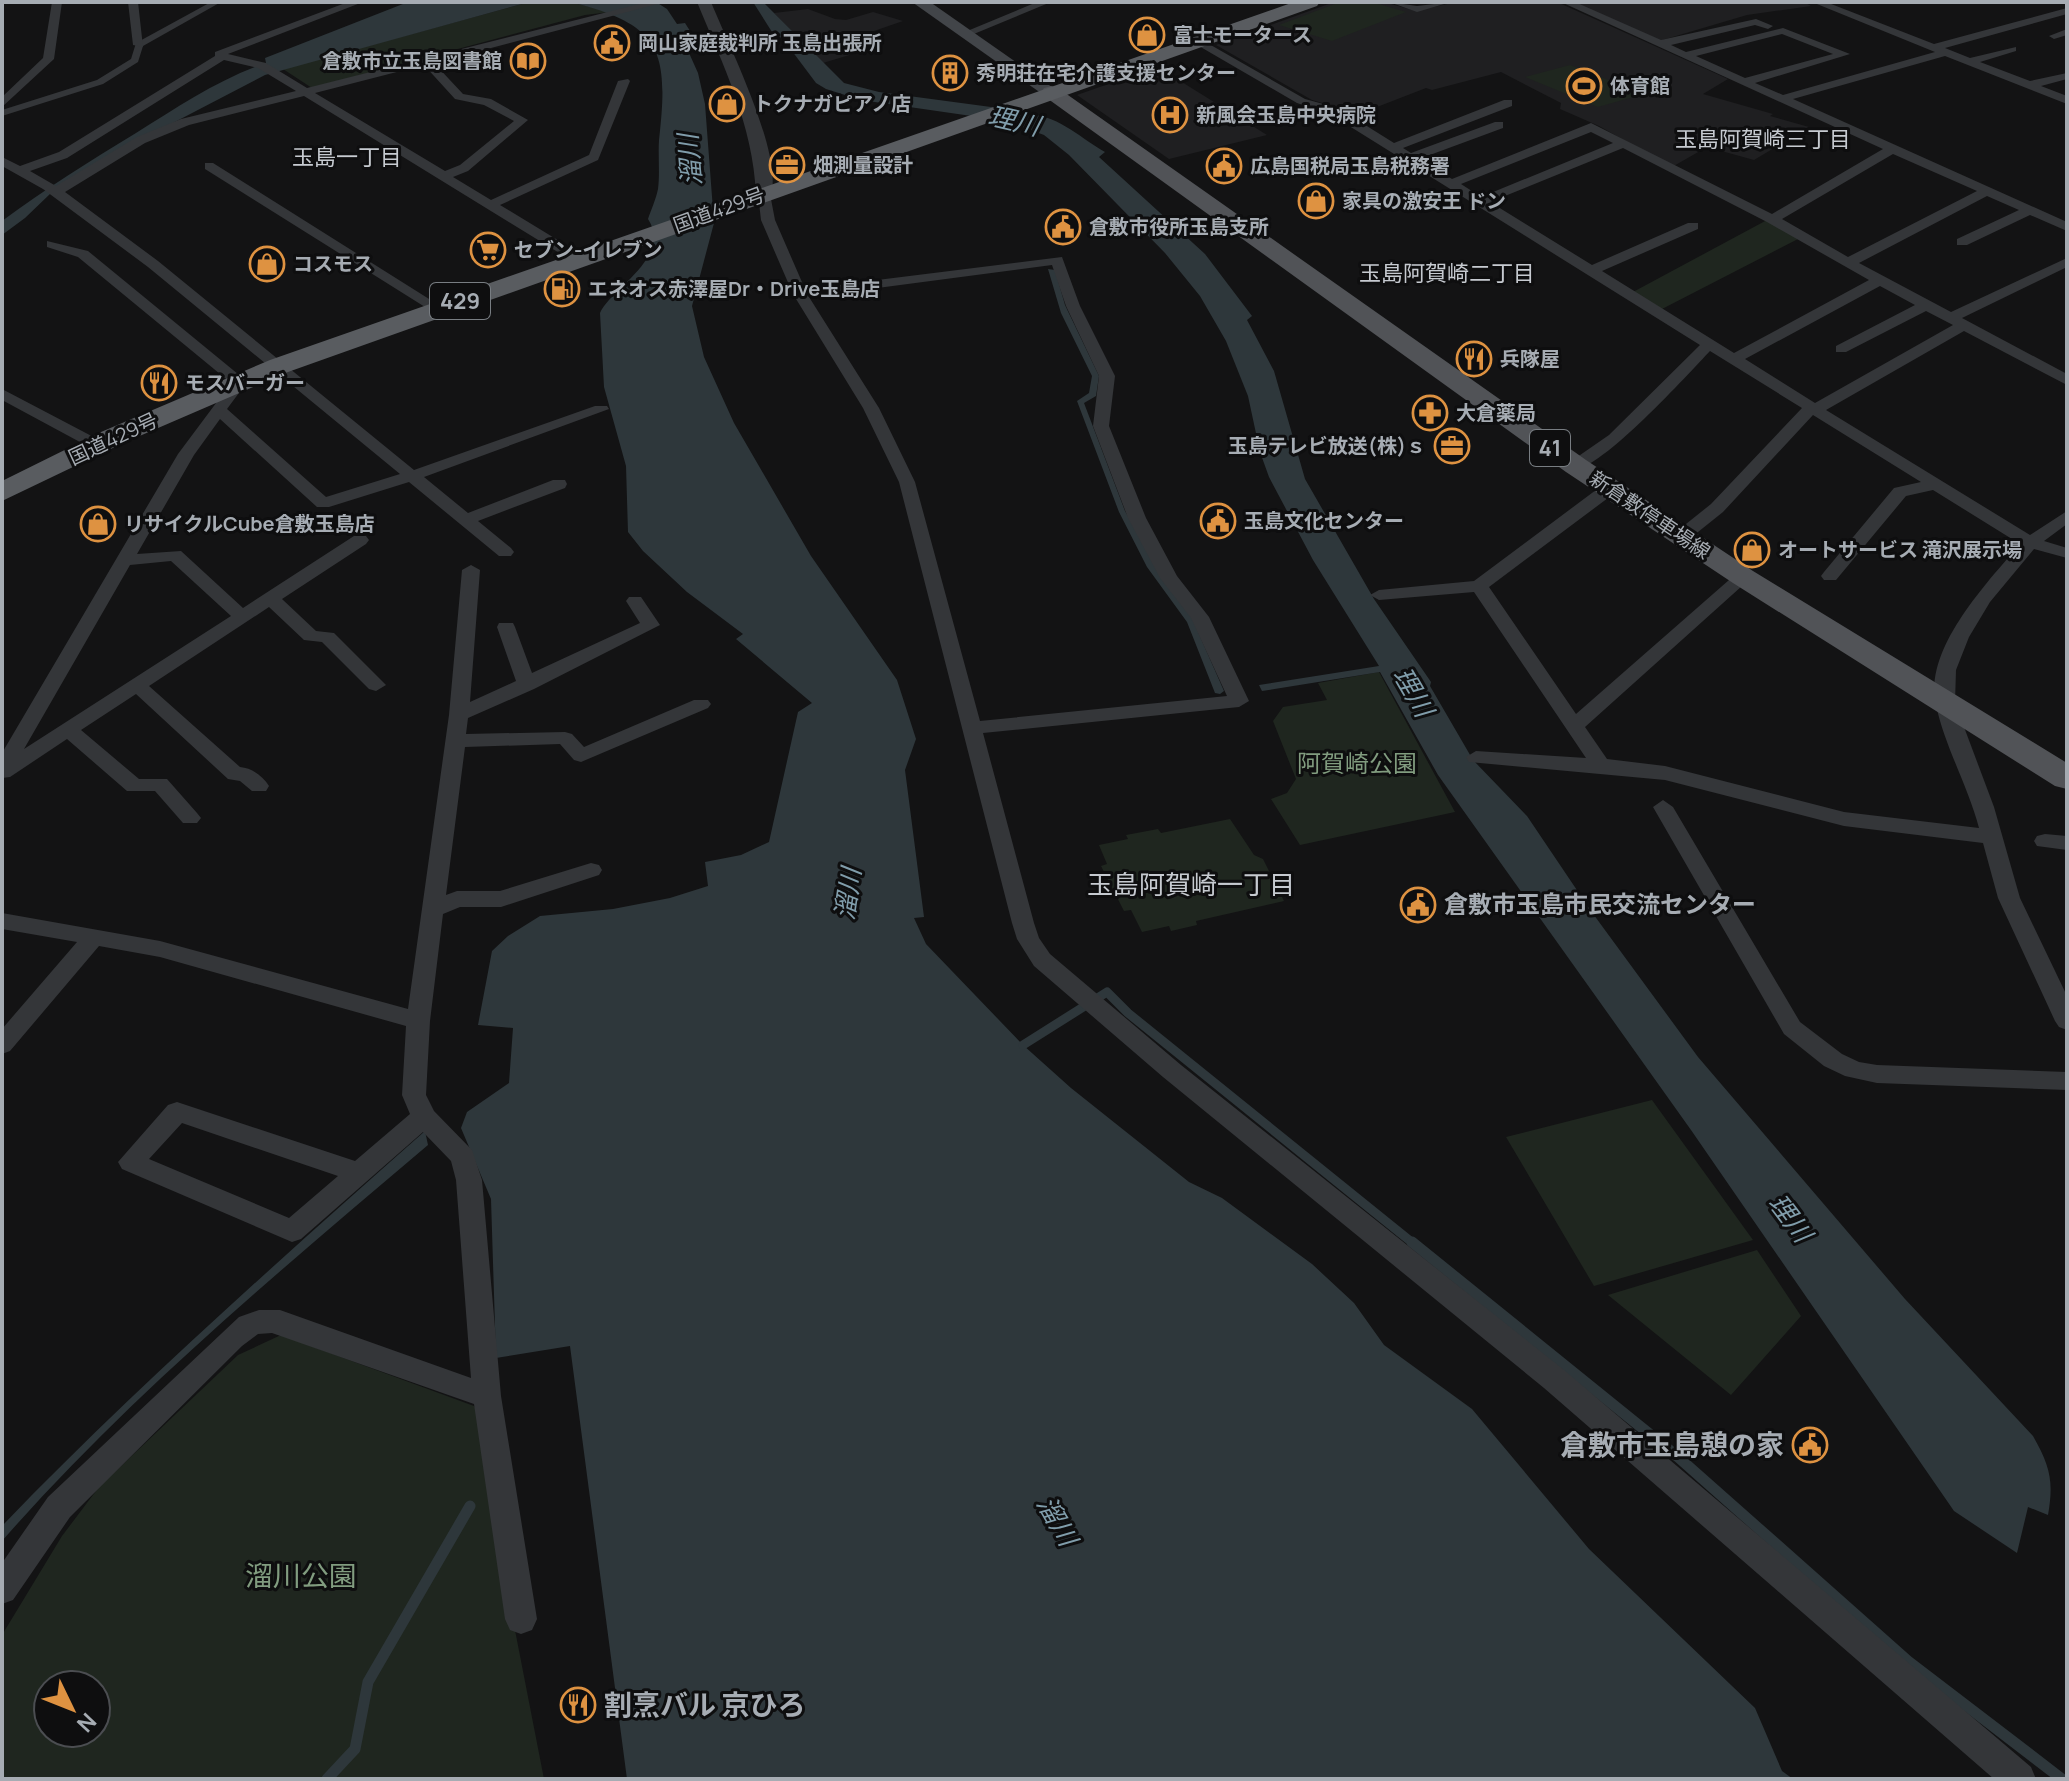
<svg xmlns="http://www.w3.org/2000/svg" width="2069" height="1781" font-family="Manrope,'Noto Sans JP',sans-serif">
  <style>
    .built { fill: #1f1f21 }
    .green { fill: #1f261f; fill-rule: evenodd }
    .water { fill: #2e373b }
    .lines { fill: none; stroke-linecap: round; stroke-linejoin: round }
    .stream-far1 { stroke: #2e373b; stroke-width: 9 }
    .stream { stroke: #2e373b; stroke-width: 11 }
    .pedestrian { fill: #343639; fill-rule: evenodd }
    .minor { fill: #343639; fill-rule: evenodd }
    .tertiary { fill: #343639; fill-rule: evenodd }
    .secondary { fill: #424549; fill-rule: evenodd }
    .primary { fill: #515357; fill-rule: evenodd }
    .trunk { fill: #595c60; fill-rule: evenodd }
    .labels { text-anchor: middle; stroke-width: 6; stroke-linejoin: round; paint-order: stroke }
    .far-poi-label { font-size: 20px; font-weight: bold; fill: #a6acb3; stroke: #0e0e0f; text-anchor: start }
    .far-street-label { font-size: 20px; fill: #a6acb3; stroke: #0e0e0f }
    .far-neighbourhood-label { font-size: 22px; fill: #c6cad0; stroke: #0e0e0f }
    .shield { fill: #0e0e0f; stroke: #787d82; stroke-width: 2 }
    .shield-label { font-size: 22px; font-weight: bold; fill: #a6acb3 }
    .park-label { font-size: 24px; fill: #819c7f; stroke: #0e0e0f }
    .poi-label { font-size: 24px; font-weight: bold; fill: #a6acb3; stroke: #0e0e0f; text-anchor: start }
    .water-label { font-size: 26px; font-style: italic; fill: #809dab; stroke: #0e0e0f }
    .neighbourhood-label { font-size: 26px; fill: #c6cad0; stroke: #0e0e0f }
    .near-poi-label { font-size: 28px; font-weight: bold; fill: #a6acb3; stroke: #0e0e0f; text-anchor: end }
    .near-park-label { font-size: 28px; fill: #819c7f; stroke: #0e0e0f }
  </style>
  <rect width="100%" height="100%" fill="#131314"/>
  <path class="built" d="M 1334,2 L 1384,2 L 1416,11 L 1456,2 L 1557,2 L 1728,79 L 1703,94 L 1773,114 L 1770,116 L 1809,127 L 1754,160 L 1707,147 L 1672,167 L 1599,126 L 1560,109 L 1561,103 L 1501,72 L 1432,90 L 1426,88 L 1359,114 L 1312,100 L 1216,45 Z
    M 1571,2 L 1804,2 L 1811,6 L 1747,15 L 1659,41 Z
    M 808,9 L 835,19 L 846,20 L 873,12 L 903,21 L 848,40 L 866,50 L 823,63 L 774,13 Z
    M 1169,74 L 1267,135 L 1169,159 L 1077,95 L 1114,82 L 1116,84 Z"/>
  <path class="green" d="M 529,2 L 571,2 L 610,12 L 585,15 L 312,88 L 283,69 Z
    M 1340,2 L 1372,2 L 1406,12 L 1332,41 L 1279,25 Z
    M 1570,65 L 1644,94 L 1598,107 L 1525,77 Z
    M 1767,220 L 1798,239 L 1662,309 L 1633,292 Z
    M 1379,672 L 1455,812 L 1300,845 L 1271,799 L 1287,793 L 1296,779 L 1273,721 L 1283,707 L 1327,700 L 1318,683 Z
    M 1230,819 L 1254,855 L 1263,859 L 1284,901 L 1196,921 L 1197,925 L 1171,931 L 1169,926 L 1142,932 L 1131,910 L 1124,911 L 1101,866 L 1107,864 L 1099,845 L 1128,839 L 1126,835 L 1158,829 L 1161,833 Z
    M 1652,1100 L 1753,1240 L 1594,1286 L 1506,1137 Z
    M 1757,1250 L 1801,1316 L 1731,1395 L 1608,1295 Z
    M 281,1335 L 474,1406 L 486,1419 L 514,1625 L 544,1779 L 2,1779 L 2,1635 L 62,1536 L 99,1487 L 238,1355 ZM 48,1685 L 96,1685 L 96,1733 L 48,1733 Z"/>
  <path class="water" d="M 408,2 L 529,2 L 265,75 L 121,150 L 50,194 L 25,218 L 2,235 L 2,221 C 45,189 90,161 136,133 C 178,107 219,79 266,63 L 265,58 Z
    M 571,2 L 656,2 L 667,9 L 677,24 L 685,23 L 697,42 L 685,44 L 698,73 L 705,104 L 714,223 L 692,306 L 704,357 L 734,423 L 811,556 L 897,680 L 916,739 L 905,770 L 924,917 L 914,918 L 926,944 L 1023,1045 L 1071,1088 L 1189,1182 L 1222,1198 L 1312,1264 L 1354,1303 L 1384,1345 L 1472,1409 L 1589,1549 L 1755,1708 L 1782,1771 L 1793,1779 L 627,1779 L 570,1346 L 496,1358 L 491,1199 L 461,1128 L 467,1112 L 509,1083 L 513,1028 L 478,1025 L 492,951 L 508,936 L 540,916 L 613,909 L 670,898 L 708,886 L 705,862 L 741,855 L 769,842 L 798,712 L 812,703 L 736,639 L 743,634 L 687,592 L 643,551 L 628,532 L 626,466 L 604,387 L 600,313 C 611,288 673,257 648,219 C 651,210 656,199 658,189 C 660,174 658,156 659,140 C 669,51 662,25 571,2 Z
    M 753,2 L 763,2 L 844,83 L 879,92 L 991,107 L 1026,116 C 1052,110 1083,140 1105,152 L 1099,157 L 1205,254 L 1252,316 L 1247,320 L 1274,371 L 1305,479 L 1374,599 L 1431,682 L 1430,686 L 1473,760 L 1527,816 L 1591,911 L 1698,1057 L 1905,1299 L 2033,1436 C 2050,1466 2054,1481 2048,1515 L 2028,1507 L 2017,1553 L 1954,1511 L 1691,1130 L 1438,775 L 1380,672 L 1262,691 L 1259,685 L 1379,666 L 1313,560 L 1269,477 L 1260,452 L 1248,396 L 1226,341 L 1200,296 L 1165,253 L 1069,155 L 1044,135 L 1006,121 L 861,100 L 826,89 L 816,83 L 783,39 L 772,32 Z
    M 1048,269 L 1055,270 L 1065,305 L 1099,376 L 1096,396 L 1084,403 L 1125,511 L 1156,568 L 1191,616 L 1224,691 L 1220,694 L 1215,693 L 1187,622 L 1147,567 L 1119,512 L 1077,401 L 1089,393 L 1092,376 L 1061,313 Z
    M 425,1131 L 428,1145 C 283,1268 127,1398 2,1541 L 2,1526 C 136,1387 281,1259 425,1131 Z"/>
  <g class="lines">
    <path class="stream-far1" d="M 1023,1045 L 1107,992 L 1128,1013 L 1414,1244"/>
    <path class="stream" d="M 1412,1242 L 1678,1457 L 1908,1661 L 2062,1779
      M 327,1779 L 355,1749 L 368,1682 L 470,1506"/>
    <path class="pedestrian" d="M 211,2 L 221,2 L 143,46 L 138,62 L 103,84 L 2,116 L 2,110 L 97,80 L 131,59 L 136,43 Z"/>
    <path class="minor" d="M 52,2 L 62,2 L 54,59 L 2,107 L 2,97 L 43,58 Z
      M 128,2 L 138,2 L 143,47 L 133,45 Z
      M 348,2 L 363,2 L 228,54 L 266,63 L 307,88 L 647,2 L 665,2 L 434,63 L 463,94 L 491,99 L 528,120 L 468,171 L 453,177 L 491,200 L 589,155 L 618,81 L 628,79 L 630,81 L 598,160 L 500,205 L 584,256 L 584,262 L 574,262 L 304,96 L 189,125 L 145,143 L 65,192 L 158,261 L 414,470 L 595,406 L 607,406 L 609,409 L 424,477 L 468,513 L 553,480 L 565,480 L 567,484 L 565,488 L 478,521 L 511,548 L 514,552 L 511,556 L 499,556 L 409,482 L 329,507 L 317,507 L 220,419 L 194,455 L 137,554 L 181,551 L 243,608 L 354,536 L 366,536 L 369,540 L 366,544 L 282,599 L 316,631 L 334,633 L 386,685 L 376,691 L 369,689 L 322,642 L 304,640 L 269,607 L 149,686 L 240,767 C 252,768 263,776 269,786 L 266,791 L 252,791 L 240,781 L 228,779 L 136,694 L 81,730 L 139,779 L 167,779 L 197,813 L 201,818 L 197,823 L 183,823 L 155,791 L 127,791 L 67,739 L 10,777 L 2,778 L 2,753 L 178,454 L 231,383 L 78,257 L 47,247 L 47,241 L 88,251 L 244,379 L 247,382 L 227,409 L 326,497 L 400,474 L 148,267 L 43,189 L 2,166 L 2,157 L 20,166 L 59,152 L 215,56 L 215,52 ZM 224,60 L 258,68 L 296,91 L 181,119 L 137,137 L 56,186 L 30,171 L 67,158 ZM 424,65 L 455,99 L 484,105 L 514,121 L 460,165 L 445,171 L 315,93 ZM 171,561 L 231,616 L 24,749 L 130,565 Z
      M 1037,2 L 1051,2 L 969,36 L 960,34 Z
      M 1389,2 L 1417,6 L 1451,2 L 1417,12 Z
      M 1561,2 L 1575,2 L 1661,40 L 1756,19 L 1773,26 L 1768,29 L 1755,25 L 1671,45 L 1686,52 L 1783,28 L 1850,54 L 1755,83 L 1783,95 L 1935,52 L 1812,2 L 1826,2 L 1934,44 L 2067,8 L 2067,14 L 1945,48 L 1970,58 L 2016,47 L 2016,51 L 1980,62 L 2030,81 L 2067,73 L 2067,79 L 2041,86 L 2067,96 L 2067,104 L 1945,56 L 1793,99 L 2067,222 L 2067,231 L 2030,215 L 1967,245 L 1957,245 L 1957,239 L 2019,210 L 1987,196 L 1859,263 L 1951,312 L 2067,258 L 2067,267 L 1962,318 L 2067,374 L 2067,385 L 1964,331 L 1826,410 L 2030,535 L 2067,511 L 2067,524 L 2044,541 L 2067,548 L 2067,558 L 2034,549 L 1990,602 L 1969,637 L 1956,670 L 1955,703 L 1994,807 L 2020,898 L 2067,996 L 2067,1030 L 2059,1027 L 2055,1021 L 1998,898 L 1983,843 L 1844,826 L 1665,780 L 1469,762 L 1466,757 L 1476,751 L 1586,758 L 1474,592 L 1379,600 L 1370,595 L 1379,590 L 1474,581 L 1604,484 L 1616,484 L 1618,488 L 1616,492 L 1489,587 L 1576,714 L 1737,573 L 1743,572 L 1752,577 L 1585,727 L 1607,759 L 1665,766 L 1844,812 L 1979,828 C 1968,786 1945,747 1936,705 C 1923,649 1987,583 2020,544 L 1933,490 L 1906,496 L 1836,580 L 1824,580 L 1821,576 L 1824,572 L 1894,488 L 1921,482 L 1813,415 L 1723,512 L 1688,540 L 1676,540 L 1673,536 L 1676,532 L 1711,504 L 1802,408 L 1710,351 C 1689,373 1596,476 1570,470 L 1568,466 L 1570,462 L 1609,435 L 1700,345 L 1330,114 L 1297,103 L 1192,42 L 1202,40 L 1305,99 L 1338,108 L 1394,143 L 1504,100 L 1512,100 L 1512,106 L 1403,148 L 1411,153 L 1495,122 L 1503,122 L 1503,128 L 1419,159 L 1452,179 L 1591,123 L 1772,214 L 1883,149 ZM 1782,34 L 1833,54 L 1745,78 L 1696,56 ZM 1591,132 L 1613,143 L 1481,197 L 1461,184 ZM 1623,148 L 1767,222 L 1869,280 L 1734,353 L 1602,271 L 1698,229 L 1698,223 L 1688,223 L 1592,265 L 1490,202 ZM 1893,154 L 1977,191 L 1848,257 L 1782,219 ZM 1880,286 L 1915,305 L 1836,346 L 1836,352 L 1846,352 L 1926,311 L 1953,325 L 1815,403 L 1745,359 Z
      M 2067,29 L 2067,35 L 2054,39 L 2049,36 Z
      M 205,163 L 213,163 L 445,309 L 438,313 L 433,312 L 205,169 Z
      M 764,190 L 770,194 L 775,220 L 805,289 L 1062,257 L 1080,306 L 1115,376 L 1109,426 L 1146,518 L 1177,576 L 1209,617 L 1249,701 L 1239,707 L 983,733 L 1034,923 L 1039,938 L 1050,954 L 1181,1065 L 1564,1370 L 2031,1767 L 2036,1779 L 1994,1779 L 1544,1388 L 1163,1077 L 1034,966 L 1017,939 L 1012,923 L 899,482 L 863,408 L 793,294 L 761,220 L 758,194 ZM 1052,265 L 1066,306 L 1099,376 L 1093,426 L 1128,518 L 1160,578 L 1191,618 L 1227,696 L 980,721 L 915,482 L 879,408 L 809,297 Z
      M 2,389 L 103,442 L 105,445 L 97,450 L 91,448 L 2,400 Z
      M 471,565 L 480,570 L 470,702 L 516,681 L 497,627 L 499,623 L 513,623 L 515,627 L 532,673 L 640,623 L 626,601 L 629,597 L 641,597 L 660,625 L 534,689 L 468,718 L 466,734 L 565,732 L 572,734 L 584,747 L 694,700 L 708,700 L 711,704 L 708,708 L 581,762 L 574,760 L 560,744 L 465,747 L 446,895 L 457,891 L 500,891 L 591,863 L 599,865 L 602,870 L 599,875 L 501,907 L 460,907 L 443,914 L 430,1021 L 426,1095 L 434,1111 L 472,1150 L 482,1180 L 501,1396 L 537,1619 L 532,1630 L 521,1634 L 510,1630 L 505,1619 L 474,1404 L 272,1333 L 258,1334 L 242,1346 L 70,1517 L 13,1600 L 2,1604 L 2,1563 L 48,1497 L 239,1317 L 259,1310 L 280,1310 L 471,1378 L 456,1180 L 451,1161 L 423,1132 L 301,1239 L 292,1242 L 122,1169 L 118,1162 L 168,1105 L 177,1102 L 355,1161 L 410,1114 L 402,1095 L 406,1026 L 160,957 L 99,946 L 10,1051 L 2,1054 L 2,1029 L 77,942 L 2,929 L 2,913 L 160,941 L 408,1009 L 449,715 L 462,570 ZM 182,1123 L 338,1176 L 289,1218 L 149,1159 Z
      M 1663,800 L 1673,807 L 1800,1022 L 1842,1054 L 1859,1062 L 1877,1065 L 2067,1072 L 2067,1090 L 1877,1083 L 1845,1076 L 1824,1066 L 1784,1034 L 1653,807 Z
      M 2045,834 L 2067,836 L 2067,850 L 2037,846 L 2034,841 L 2037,836 Z"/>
    <path class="tertiary" d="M 697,2 L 711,2 C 727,42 786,158 770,198 L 764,199 L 756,194 C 753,125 723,65 697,2 Z"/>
    <path class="secondary" d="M 912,2 L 930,2 L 1059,92 L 1057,96 L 1045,96 Z"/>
    <path class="primary" d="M 1051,86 L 1058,88 L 1586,460 L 1753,571 L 2067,763 L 2067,789 L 2055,786 L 1733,583 L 1566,472 L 1044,96 L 1041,92 L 1044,88 Z"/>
    <path class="trunk" d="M 1294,2 L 1320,2 L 1317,6 L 288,372 L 121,444 L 2,501 L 2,481 L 101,432 L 270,360 Z"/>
  </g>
  <defs>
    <g id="shop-ring" transform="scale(1.8)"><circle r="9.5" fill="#0e0e0f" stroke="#de9241" stroke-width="1.5"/><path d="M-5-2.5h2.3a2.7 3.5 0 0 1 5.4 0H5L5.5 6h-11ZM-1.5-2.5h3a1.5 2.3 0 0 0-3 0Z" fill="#de9241"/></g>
    <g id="civic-ring" transform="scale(1.8)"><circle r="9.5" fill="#0e0e0f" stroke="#de9241" stroke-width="1.5"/><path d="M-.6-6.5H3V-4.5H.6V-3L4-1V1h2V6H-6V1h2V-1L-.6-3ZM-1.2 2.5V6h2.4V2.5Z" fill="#de9241"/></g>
    <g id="library-ring" transform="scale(1.8)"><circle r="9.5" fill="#0e0e0f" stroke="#de9241" stroke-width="1.5"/><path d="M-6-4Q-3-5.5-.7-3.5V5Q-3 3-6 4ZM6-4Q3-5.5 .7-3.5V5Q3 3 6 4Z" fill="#de9241"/></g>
    <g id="building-ring" transform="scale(1.8)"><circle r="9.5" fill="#0e0e0f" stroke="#de9241" stroke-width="1.5"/><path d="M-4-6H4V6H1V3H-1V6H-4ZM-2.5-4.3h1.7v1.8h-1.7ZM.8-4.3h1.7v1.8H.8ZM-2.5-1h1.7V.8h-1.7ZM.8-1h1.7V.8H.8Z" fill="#de9241"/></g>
    <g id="stadium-ring" transform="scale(1.8)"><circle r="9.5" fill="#0e0e0f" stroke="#de9241" stroke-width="1.5"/><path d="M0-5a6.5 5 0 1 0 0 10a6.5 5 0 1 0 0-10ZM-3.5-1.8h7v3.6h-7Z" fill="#de9241"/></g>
    <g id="hospital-ring" transform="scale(1.8)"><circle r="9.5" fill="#0e0e0f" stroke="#de9241" stroke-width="1.5"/><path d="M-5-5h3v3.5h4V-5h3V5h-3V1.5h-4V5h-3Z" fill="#de9241"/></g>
    <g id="office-ring" transform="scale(1.8)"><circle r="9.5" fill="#0e0e0f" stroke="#de9241" stroke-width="1.5"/><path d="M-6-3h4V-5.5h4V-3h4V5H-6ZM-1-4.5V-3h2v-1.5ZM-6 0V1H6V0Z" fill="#de9241"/></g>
    <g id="supermarket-ring" transform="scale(1.8)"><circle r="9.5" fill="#0e0e0f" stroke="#de9241" stroke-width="1.5"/><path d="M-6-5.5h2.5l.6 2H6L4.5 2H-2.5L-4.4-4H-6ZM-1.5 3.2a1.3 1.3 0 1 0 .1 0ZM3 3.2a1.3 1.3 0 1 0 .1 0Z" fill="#de9241"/></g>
    <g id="fuel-ring" transform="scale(1.8)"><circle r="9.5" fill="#0e0e0f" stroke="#de9241" stroke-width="1.5"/><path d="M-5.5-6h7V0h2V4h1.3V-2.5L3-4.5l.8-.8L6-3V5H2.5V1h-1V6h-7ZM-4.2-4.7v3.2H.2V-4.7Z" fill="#de9241"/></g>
    <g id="restaurant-ring" transform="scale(1.8)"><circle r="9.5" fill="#0e0e0f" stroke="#de9241" stroke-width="1.5"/><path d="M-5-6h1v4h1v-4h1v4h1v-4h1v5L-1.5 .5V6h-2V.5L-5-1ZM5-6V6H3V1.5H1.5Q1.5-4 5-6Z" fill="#de9241"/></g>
    <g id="pharmacy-ring" transform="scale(1.8)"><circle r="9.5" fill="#0e0e0f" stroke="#de9241" stroke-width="1.5"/><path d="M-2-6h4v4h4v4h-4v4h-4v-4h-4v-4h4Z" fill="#de9241"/></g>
  </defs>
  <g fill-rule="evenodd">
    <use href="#shop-ring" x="1147" y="35"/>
    <use href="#civic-ring" x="612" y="43"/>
    <use href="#library-ring" x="528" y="61"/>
    <use href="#building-ring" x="950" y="73"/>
    <use href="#stadium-ring" x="1584" y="86"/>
    <use href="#shop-ring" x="727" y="104"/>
    <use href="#hospital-ring" x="1170" y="115"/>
    <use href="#office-ring" x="787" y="165"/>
    <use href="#civic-ring" x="1224" y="166"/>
    <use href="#shop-ring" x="1316" y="201"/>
    <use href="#civic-ring" x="1063" y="227"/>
    <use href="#supermarket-ring" x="488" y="250"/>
    <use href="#shop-ring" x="267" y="264"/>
    <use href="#fuel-ring" x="562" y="289"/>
    <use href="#restaurant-ring" x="1474" y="359"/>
    <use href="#restaurant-ring" x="159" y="383"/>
    <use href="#pharmacy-ring" x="1430" y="413"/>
    <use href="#office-ring" x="1452" y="446"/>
    <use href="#civic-ring" x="1218" y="521"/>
    <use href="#shop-ring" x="98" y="524"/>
    <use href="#shop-ring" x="1752" y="550"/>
    <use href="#civic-ring" x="1418" y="905"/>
    <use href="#civic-ring" x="1810" y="1445"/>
    <use href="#restaurant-ring" x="578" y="1705"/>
  </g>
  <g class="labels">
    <g class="far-poi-label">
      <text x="1173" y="42">富士モータース</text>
      <text x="638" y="50">岡山家庭裁判所 玉島出張所</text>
      <text x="502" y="68" text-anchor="end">倉敷市立玉島図書館</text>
      <text x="976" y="80">秀明荘在宅介護支援センター</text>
      <text x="1610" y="93">体育館</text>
      <text x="753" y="111">トクナガピアノ店</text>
      <text x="1196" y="122">新風会玉島中央病院</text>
      <text x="813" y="172">畑測量設計</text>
      <text x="1250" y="173">広島国税局玉島税務署</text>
      <text x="1342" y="208">家具の激安王 ドン</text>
      <text x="1089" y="234">倉敷市役所玉島支所</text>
      <text x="514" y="257">セブン-イレブン</text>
      <text x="293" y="271">コスモス</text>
      <text x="588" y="296">エネオス赤澤屋Dr・Drive玉島店</text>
      <text x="1500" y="366">兵隊屋</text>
      <text x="185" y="390">モスバーガー</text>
      <text x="1456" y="420">大倉薬局</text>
      <text x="1426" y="453" text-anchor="end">玉島テレビ放送(株)ｓ</text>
      <text x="1244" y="528">玉島文化センター</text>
      <text x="124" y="531">リサイクルCube倉敷玉島店</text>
      <text x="1778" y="557">オートサービス 滝沢展示場</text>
    </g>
    <g class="far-street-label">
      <text transform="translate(719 210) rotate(-20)" y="7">国道429号</text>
      <text transform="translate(113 439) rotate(-25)" y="7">国道429号</text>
      <text transform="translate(1650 515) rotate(34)" y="7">新倉敷停車場線</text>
    </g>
    <g class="far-neighbourhood-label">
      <text x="1763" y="147">玉島阿賀崎三丁目</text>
      <text x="347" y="165">玉島一丁目</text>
      <text x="1447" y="281">玉島阿賀崎二丁目</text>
    </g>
    <g class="shield">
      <rect x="430" y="283" width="60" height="36" rx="6"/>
      <rect x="1530" y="430" width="40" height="36" rx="6"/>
    </g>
    <g class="shield-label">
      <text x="460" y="309">429</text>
      <text x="1550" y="456">41</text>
    </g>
    <g class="park-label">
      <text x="1357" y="772">阿賀崎公園</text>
    </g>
    <g class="poi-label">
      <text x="1444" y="913">倉敷市玉島市民交流センター</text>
    </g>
    <g class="water-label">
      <text transform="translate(1014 121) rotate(13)" y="9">理川</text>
      <text transform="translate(690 160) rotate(-95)" y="9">溜川</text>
      <text transform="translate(1413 692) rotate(60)" y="9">理川</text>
      <text transform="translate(848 894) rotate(-82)" y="9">溜川</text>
      <text transform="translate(1790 1218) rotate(53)" y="9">理川</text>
      <text transform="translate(1057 1521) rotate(60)" y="9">溜川</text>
    </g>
    <g class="neighbourhood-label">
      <text x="1191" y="894">玉島阿賀崎一丁目</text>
    </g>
    <g class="near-poi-label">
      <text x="1784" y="1455">倉敷市玉島憩の家</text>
      <text x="604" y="1715" text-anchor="start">割烹バル 京ひろ</text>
    </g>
    <g class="near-park-label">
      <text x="301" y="1586">溜川公園</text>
    </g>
  </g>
  <rect width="2069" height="1781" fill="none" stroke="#a6acb3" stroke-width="8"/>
  <g transform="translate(72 1709) rotate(133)"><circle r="38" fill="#0e0e0f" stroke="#4b4d51" stroke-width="2"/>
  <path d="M0-6L14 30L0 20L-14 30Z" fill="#de9241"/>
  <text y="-12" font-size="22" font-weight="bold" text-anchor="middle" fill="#a6acb3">N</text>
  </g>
</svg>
